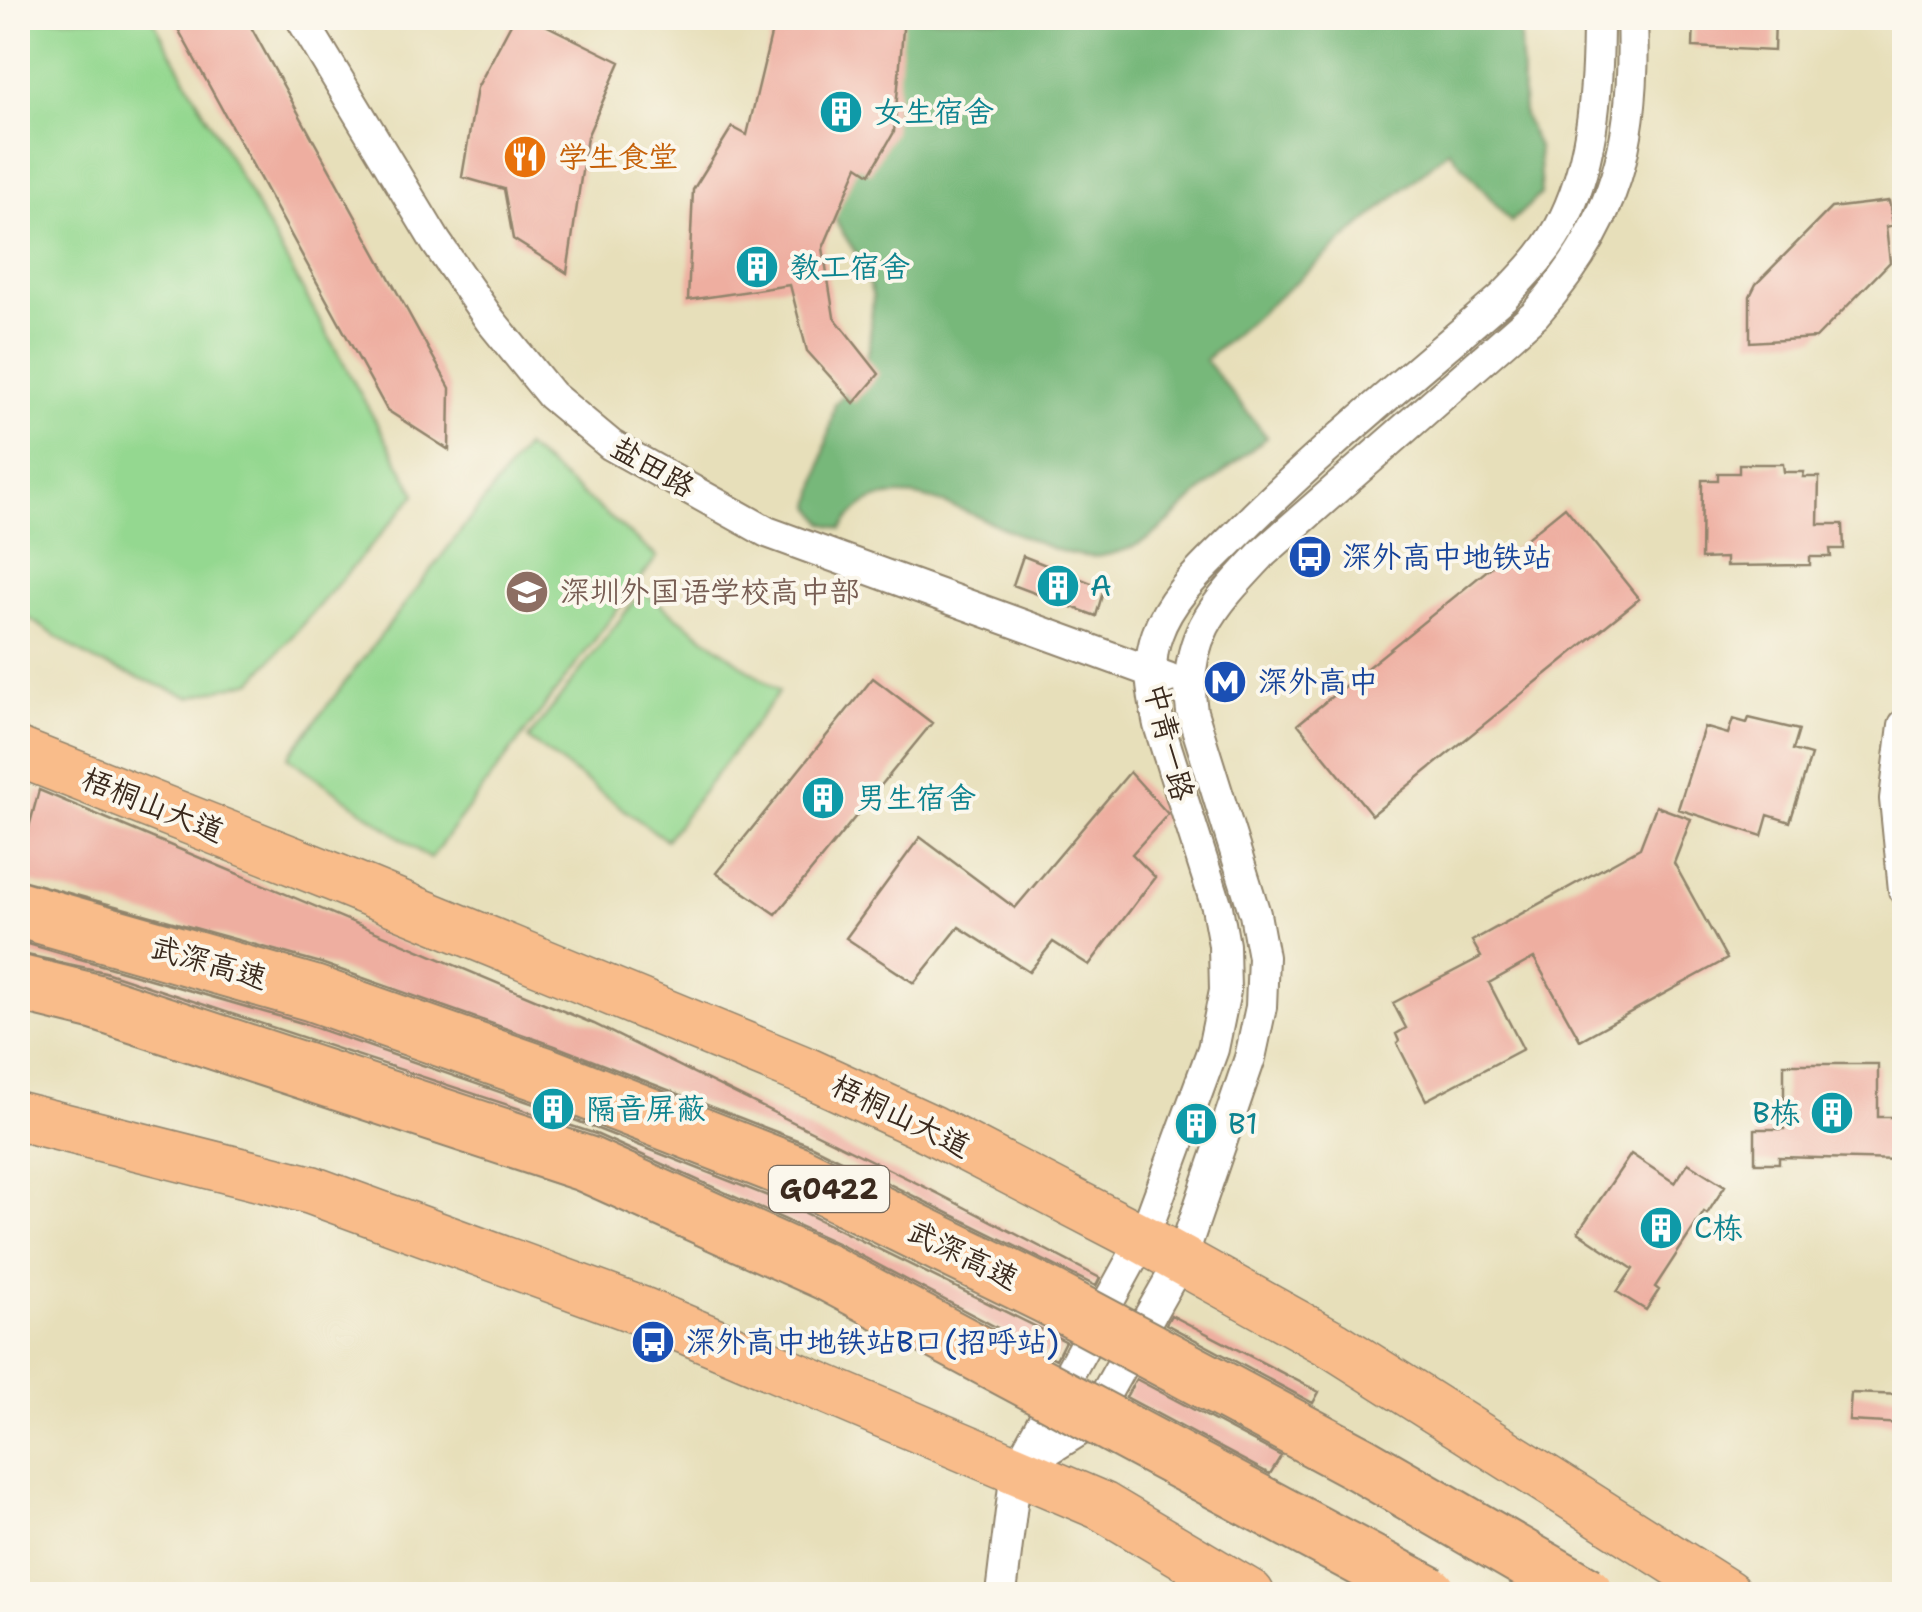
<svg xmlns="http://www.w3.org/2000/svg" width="1922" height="1612" font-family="'Shantell Sans','LXGW WenKai TC',sans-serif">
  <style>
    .green { fill: #94d890; stroke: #688157; stroke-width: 2.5 }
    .forest { fill: #77b87a; stroke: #59714c; stroke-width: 2.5 }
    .building { fill: #eeaea0 }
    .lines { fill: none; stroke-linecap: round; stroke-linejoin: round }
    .street-casing { stroke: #91846c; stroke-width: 34 }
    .primary-casing { stroke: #91846c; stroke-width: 51 }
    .street { stroke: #fff; stroke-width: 30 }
    .primary { stroke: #f9bc8a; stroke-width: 48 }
    .highway-bridge-casing { stroke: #91846c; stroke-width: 59; stroke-linecap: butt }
    .highway-bridge { stroke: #f9bc8a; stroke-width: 55 }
    .labels { text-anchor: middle; stroke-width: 8; stroke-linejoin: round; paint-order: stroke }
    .shield { fill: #fbf7ec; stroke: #75685c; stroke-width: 2.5 }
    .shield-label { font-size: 28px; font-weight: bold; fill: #3b2a1e }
    .culture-label { font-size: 30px; fill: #0d838f; stroke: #fbf7ec; text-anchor: start }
    .food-label { font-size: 30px; fill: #c56008; stroke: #fbf7ec; text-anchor: start }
    .street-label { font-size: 30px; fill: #3b2a1e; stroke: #fbf7ec }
    .transit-label { font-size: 30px; fill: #164399; stroke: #fbf7ec; text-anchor: start }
    .education-label { font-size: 30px; fill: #785e54; stroke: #fbf7ec; text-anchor: start }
  </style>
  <rect width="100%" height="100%" fill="#fbf7ec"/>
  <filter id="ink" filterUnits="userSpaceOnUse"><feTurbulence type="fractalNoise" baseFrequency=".01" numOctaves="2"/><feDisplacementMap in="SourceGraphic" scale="20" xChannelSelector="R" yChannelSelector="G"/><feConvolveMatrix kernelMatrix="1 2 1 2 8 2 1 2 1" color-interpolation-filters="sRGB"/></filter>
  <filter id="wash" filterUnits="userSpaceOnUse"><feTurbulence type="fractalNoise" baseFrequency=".0048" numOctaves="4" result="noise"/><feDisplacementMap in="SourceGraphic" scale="40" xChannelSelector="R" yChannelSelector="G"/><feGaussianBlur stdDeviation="2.25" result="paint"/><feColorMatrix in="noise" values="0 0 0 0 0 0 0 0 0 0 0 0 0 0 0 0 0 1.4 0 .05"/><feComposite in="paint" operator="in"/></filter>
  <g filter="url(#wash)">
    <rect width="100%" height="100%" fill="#e7dfba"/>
    <path class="green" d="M 18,18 L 152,18 L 416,494 L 253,681 L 190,697 L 94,661 L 18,611 Z
      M 525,447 L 657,557 L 430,859 L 288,757 Z
      M 642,591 L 779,692 L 666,840 L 528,739 Z"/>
    <path class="forest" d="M 881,18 L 1516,18 L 1519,22 L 1524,116 L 1538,147 L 1541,194 L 1511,222 L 1449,150 L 1205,360 L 1267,437 C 1245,455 1223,472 1202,491 C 1167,521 1152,548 1101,556 C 1028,566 896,435 842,529 L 824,523 L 812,506 L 835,404 L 854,383 L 869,350 L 873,297 L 863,264 L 839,227 L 828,202 L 879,31 Z"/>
    <g id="blocks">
      <path class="building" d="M 172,18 L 246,18 L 450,388 L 449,450 L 387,410 Z
        M 514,18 L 531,18 L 620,62 L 587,137 L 567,273 L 513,239 L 504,189 L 462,177 L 477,88 Z
        M 775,18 L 904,18 L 894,132 L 870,174 L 858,166 L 823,248 L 834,317 L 879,374 L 854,403 L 807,351 L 790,285 L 688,300 L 693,190 L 732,127 L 747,135 Z
        M 1694,18 L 1775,18 L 1774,51 L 1693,47 Z
        M 1889,201 L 1893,225 L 1886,227 L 1890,262 L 1816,338 L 1750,342 L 1750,296 L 1756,284 L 1831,208 Z
        M 1739,464 L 1783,464 L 1784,472 L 1804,472 L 1803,477 L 1819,477 L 1818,524 L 1843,524 L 1844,549 L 1830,549 L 1831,557 L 1810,557 L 1810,565 L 1726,566 L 1726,558 L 1701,559 L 1702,480 L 1718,480 L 1718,473 L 1739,473 Z
        M 1565,507 L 1639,599 L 1372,815 L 1298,724 Z
        M 1023,556 L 1104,588 L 1096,616 L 1013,585 Z
        M 873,678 L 932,723 L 776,914 L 716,873 Z
        M 1749,718 L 1799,730 L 1793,750 L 1811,755 L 1790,822 L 1768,815 L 1762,836 L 1678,809 L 1704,727 L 1728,734 L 1733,719 L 1747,723 Z
        M 1130,772 L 1168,814 L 1132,854 L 1155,877 L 1089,965 L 1053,942 L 1029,972 L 959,927 L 914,983 L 846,938 L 920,837 L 1015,908 Z
        M 39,790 L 594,1024 L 939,1194 L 1100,1278 L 1096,1286 L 810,1145 L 555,1046 L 321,963 L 18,879 L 18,868 Z
        M 1656,806 L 1691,819 L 1674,863 L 1727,959 L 1580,1040 L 1534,958 L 1489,983 L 1523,1049 L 1426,1100 L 1397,1043 L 1399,1041 L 1396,1034 L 1406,1028 L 1393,1003 L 1481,957 L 1472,941 L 1640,848 Z
        M 18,941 L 302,1023 L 534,1104 L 783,1202 L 1065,1341 L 1056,1359 L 839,1244 L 596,1134 L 105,972 L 18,953 Z
        M 1784,1064 L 1878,1064 L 1878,1117 L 1902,1117 L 1901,1160 L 1779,1157 L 1779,1163 L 1755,1163 L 1755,1129 L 1784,1129 Z
        M 1631,1154 L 1675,1183 L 1688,1163 L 1725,1186 L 1707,1214 L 1704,1212 L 1655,1287 L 1659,1290 L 1646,1310 L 1617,1292 L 1633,1269 L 1578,1232 Z
        M 1171,1315 L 1319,1392 L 1313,1403 L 1166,1324 Z
        M 1136,1379 L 1281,1456 L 1270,1474 L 1126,1397 Z
        M 1851,1393 L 1904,1395 L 1904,1424 L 1849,1421 Z"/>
    </g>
  </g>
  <g filter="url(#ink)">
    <use href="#blocks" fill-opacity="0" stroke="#91846c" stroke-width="2.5"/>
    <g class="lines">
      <g class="street-casing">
        <path id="street" d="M 301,18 L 436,242 L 490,320 L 551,395 L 611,445 L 767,532 L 1168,678
          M 1904,725 L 1895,799 L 1904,890
          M 1019,1468 L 1088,1425 L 1181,1260 L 1250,1058 L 1261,1007 L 1263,957 L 1255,914 L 1192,712 C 1181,638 1215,604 1263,553 L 1535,314 C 1617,222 1637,139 1632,18
          M 1001,1594 L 1016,1470 L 1143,1239 L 1213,1049 L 1225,991 L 1224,945 L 1217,907 L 1159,725 C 1153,696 1146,665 1157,635 C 1170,597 1203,568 1231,540 C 1316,453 1412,376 1503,297 C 1527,272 1551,248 1565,217 C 1594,156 1598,83 1598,18"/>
      </g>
      <g class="primary-casing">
        <path id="primary" d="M 18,752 L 336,878 L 805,1071 L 931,1129 L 1143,1239 L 1334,1345 L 1727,1594
          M 18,1116 L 311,1190 L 644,1312 L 1102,1506 L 1250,1594"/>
      </g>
      <use href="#street" class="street"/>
      <use href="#primary" class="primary"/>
      <g class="highway-bridge-casing">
        <path id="highway-bridge" d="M 18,909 L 312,993 L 545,1075 L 796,1173 L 1049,1297 L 1361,1464 L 1586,1594
          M 18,983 L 95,1002 L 586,1164 L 826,1272 L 1429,1594"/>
      </g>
      <use href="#highway-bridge" class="highway-bridge"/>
    </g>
  </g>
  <defs>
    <g id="building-disc" transform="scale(2.25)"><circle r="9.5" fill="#0f9aa8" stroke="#fbf7ec"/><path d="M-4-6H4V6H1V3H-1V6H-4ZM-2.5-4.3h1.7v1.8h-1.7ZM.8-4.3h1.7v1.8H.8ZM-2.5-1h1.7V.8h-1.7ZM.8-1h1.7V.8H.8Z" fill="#fff"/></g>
    <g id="restaurant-disc" transform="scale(2.25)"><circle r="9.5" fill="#e8710a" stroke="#fbf7ec"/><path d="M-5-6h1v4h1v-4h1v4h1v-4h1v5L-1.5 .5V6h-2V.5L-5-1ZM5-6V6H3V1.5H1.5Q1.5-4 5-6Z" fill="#fff"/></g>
    <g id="bus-disc" transform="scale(2.25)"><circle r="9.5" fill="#1a4fb4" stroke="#fbf7ec"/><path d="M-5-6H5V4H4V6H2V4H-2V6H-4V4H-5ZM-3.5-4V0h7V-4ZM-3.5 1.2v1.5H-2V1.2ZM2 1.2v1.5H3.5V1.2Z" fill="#fff"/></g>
    <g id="school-disc" transform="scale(2.25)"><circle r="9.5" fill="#8d6e63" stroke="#fbf7ec"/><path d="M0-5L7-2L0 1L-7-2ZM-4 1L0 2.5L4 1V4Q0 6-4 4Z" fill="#fff"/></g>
    <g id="metro-disc" transform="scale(2.25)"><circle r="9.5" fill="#1a4fb4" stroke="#fbf7ec"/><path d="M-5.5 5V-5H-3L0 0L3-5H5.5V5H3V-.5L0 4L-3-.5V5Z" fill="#fff"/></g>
  </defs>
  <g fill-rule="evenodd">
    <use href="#building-disc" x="841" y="112"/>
    <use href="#restaurant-disc" x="525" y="157"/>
    <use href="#building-disc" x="757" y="267"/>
    <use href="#bus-disc" x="1310" y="557"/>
    <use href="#building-disc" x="1058" y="586"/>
    <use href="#school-disc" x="527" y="592"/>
    <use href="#metro-disc" x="1225" y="682"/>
    <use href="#building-disc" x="823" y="798"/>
    <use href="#building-disc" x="553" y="1109"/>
    <use href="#building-disc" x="1832" y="1113"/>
    <use href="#building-disc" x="1196" y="1124"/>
    <use href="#building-disc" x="1661" y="1228"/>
    <use href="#bus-disc" x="653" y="1342"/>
  </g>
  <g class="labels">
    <rect class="shield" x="769" y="1166" width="120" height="46" rx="8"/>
    <g class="shield-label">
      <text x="829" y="1199">G0422</text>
    </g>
    <g class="culture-label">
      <text x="874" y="122">女生宿舍</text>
      <text x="790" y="277">教工宿舍</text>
      <text x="1090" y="596">A</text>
      <text x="856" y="808">男生宿舍</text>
      <text x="586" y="1119">隔音屏蔽</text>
      <text x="1800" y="1123" text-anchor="end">B栋</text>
      <text x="1228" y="1134">B1</text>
      <text x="1694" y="1238">C栋</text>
    </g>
    <g class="food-label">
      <text x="558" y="167">学生食堂</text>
    </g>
    <g class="street-label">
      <text transform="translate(653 467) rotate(30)" y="10">盐田路</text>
      <text transform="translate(1169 742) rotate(76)" y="10">中青一路</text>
      <text transform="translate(153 805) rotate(22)" y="10">梧桐山大道</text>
      <text transform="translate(209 963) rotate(16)" y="10">武深高速</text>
      <text transform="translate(901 1116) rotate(26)" y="10">梧桐山大道</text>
      <text transform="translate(963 1255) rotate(26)" y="10">武深高速</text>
    </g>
    <g class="transit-label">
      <text x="1342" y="567">深外高中地铁站</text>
      <text x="1258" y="692">深外高中</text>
      <text x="686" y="1352">深外高中地铁站B口(招呼站)</text>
    </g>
    <g class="education-label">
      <text x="560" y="602">深圳外国语学校高中部</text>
    </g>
  </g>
  <rect width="1922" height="1612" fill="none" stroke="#fbf7ec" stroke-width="60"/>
</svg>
